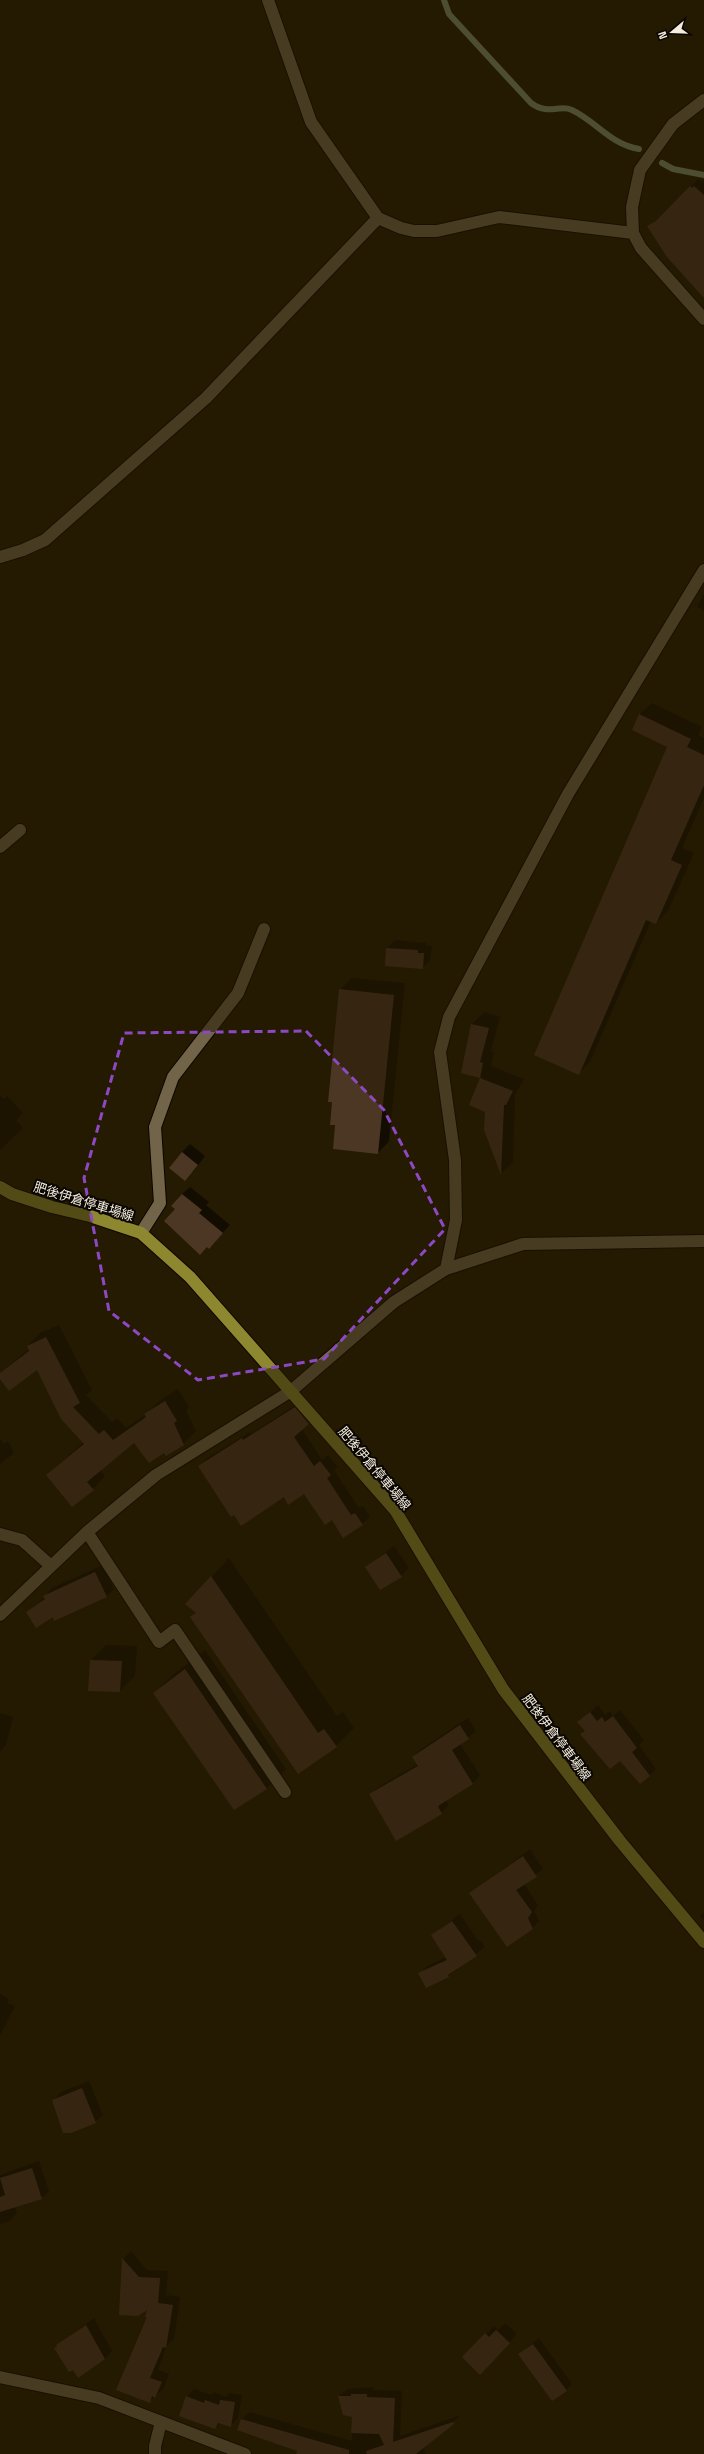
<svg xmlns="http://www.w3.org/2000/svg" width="704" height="2454" font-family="'Space Grotesk','Noto Sans JP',sans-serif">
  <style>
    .shadow { fill: #0007 }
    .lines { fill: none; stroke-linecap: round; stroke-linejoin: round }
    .stream { stroke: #7e8d6d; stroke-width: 6 }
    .building { fill: #4c3624 }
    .minor-casing { stroke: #0e0500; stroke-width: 14 }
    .major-casing { stroke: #0e0500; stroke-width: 14 }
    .minor { stroke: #716449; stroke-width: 12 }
    .major { stroke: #8d872f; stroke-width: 12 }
    .marked { fill: none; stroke: #8d49c4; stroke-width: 3; stroke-dasharray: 8 5; stroke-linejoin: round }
    .labels { text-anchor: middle; stroke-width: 4; stroke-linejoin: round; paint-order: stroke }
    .street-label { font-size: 13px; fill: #f4ecde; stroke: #0a0601 }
  </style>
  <rect width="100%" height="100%" fill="#251a02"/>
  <path class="shadow" d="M 698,179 L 701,181 L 704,180 L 704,297 L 648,227 L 665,214 Z
    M 704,594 L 704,611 L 697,606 Z
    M 652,703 L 702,727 L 698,735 L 704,738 L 704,798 L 682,848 L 694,853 L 668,911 L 656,923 L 651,921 L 590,1062 L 579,1073 L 669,746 L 633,729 L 640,714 Z
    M 395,940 L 426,943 L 426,945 L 432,946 L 430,960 L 422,968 L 386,965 L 387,948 Z
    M 352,978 L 405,983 L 389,1141 L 378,1153 L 337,1124 L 340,990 Z
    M 484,1012 L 500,1017 L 491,1051 L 494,1052 L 491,1066 L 524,1079 L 515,1095 L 513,1162 L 502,1173 L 485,1130 L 486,1111 L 470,1105 L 482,1077 L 462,1072 L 472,1024 Z
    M 0,1095 L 4,1099 L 7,1096 L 23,1113 L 16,1120 L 23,1128 L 0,1150 Z
    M 190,1144 L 205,1156 L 193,1172 L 182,1152 Z
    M 190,1187 L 209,1202 L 206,1205 L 230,1225 L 209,1248 L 176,1208 L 182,1194 Z
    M 59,1325 L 92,1390 L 86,1395 L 112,1422 L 117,1418 L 126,1428 L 145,1415 L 158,1402 L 178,1389 L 189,1407 L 186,1411 L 196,1431 L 183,1444 L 164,1451 L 134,1441 L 100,1470 L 105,1476 L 93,1489 L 47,1475 L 84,1442 L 38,1369 L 0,1377 L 0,1373 L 29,1349 L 28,1346 L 40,1333 Z
    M 303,1400 L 316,1416 L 302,1429 L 322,1460 L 328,1455 L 338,1467 L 334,1470 L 359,1508 L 363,1506 L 370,1517 L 362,1524 L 332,1519 L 305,1493 L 284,1496 L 199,1466 L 207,1458 L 250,1432 L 251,1434 Z
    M 0,1438 L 3,1444 L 8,1441 L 14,1453 L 0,1464 Z
    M 394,1546 L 409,1568 L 401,1576 L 367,1567 Z
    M 229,1558 L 337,1716 L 343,1712 L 354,1728 L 336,1746 L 298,1772 L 191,1617 L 196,1612 L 187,1603 Z
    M 103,1565 L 114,1589 L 106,1597 L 53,1615 L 27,1612 L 45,1597 L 52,1588 Z
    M 106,1645 L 137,1646 L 135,1676 L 120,1691 L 91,1660 Z
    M 205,1650 L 286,1769 L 267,1788 L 234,1809 L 154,1693 L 174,1674 Z
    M 598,1705 L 605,1715 L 610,1711 L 613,1716 L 620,1710 L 644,1740 L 639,1745 L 656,1769 L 649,1776 L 582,1734 L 586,1730 L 579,1722 Z
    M 0,1713 L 13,1717 L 6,1745 L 0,1752 Z
    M 468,1718 L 476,1731 L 460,1744 L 480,1775 L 473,1783 L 446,1800 L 449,1805 L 441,1813 L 397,1840 L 370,1794 L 378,1787 L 418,1764 L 413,1757 L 421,1749 Z
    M 530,1849 L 543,1869 L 524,1884 L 538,1905 L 534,1911 L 539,1921 L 532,1928 L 470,1894 Z
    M 704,1912 L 704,1920 L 700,1916 Z
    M 460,1914 L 478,1941 L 480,1940 L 485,1947 L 449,1976 L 426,1987 L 420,1974 L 427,1966 L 446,1957 L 432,1935 Z
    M 0,1994 L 9,1999 L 7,2003 L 15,2006 L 0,2035 Z
    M 89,2081 L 103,2115 L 95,2122 L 54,2100 L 61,2092 Z
    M 39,2161 L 49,2191 L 42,2198 L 15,2207 L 17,2213 L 10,2221 L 0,2224 L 0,2175 Z
    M 131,2251 L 147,2270 L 168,2271 L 166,2295 L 180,2297 L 174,2339 L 167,2345 L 158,2370 L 169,2374 L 163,2389 L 149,2402 L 149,2308 L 120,2314 L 123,2259 Z
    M 94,2318 L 112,2351 L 105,2359 L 57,2345 Z
    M 505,2323 L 517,2334 L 488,2365 L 464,2357 L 494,2326 L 498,2330 Z
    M 539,2338 L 572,2384 L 566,2390 L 519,2354 Z
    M 374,2387 L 374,2390 L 402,2391 L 400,2436 L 461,2415 L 423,2447 L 426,2454 L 297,2454 L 298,2451 L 239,2430 L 242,2419 L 250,2412 L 352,2441 L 353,2416 L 343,2414 L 339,2396 L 347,2389 Z
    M 194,2389 L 211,2395 L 214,2392 L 226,2397 L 229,2393 L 242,2395 L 238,2418 L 230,2426 L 220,2423 L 215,2428 L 187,2397 Z"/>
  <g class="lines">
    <path class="stream" d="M 444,0 L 449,14 L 531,103 C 549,116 559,104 572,110 C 597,122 610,144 639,149
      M 662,163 L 673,169 L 704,175"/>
  </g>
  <path class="building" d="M 690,186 L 692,188 L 694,186 L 704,195 L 704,298 L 667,257 L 647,226 L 656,221 Z
    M 639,714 L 691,739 L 687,747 L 704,755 L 704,785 L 671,860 L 682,865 L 656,924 L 646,920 L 579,1075 L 534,1055 L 667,747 L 632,730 Z
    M 386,948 L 418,950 L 418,953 L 424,953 L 423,969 L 385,966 Z
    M 339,989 L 394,995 L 378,1154 L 333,1149 L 335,1125 L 330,1125 L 332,1102 L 328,1102 Z
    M 471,1024 L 489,1028 L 480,1062 L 483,1063 L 480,1078 L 461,1073 Z
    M 480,1078 L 513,1091 L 506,1105 L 504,1105 L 501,1175 L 484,1130 L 485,1112 L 469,1105 Z
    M 182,1152 L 198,1165 L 185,1181 L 169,1168 Z
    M 182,1194 L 202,1210 L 199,1213 L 223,1233 L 209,1249 L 207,1247 L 200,1255 L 164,1221 L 175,1209 L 171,1206 Z
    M 46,1337 L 80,1403 L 73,1407 L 99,1434 L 104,1430 L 113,1440 L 146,1417 L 144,1414 L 165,1401 L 177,1421 L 174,1423 L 184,1445 L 166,1456 L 164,1453 L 149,1463 L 134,1443 L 87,1482 L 94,1490 L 72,1507 L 46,1475 L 84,1444 L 61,1419 L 37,1370 L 9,1391 L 0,1379 L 0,1373 L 29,1351 L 27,1346 Z
    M 295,1407 L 309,1424 L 294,1437 L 314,1466 L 320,1461 L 331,1475 L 327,1478 L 351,1515 L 355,1513 L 363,1525 L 343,1538 L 332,1520 L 325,1525 L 304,1494 L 288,1505 L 284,1497 L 241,1526 L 234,1515 L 231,1517 L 198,1466 L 242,1438 L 243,1440 Z
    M 386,1553 L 402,1577 L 380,1590 L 365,1567 Z
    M 95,1572 L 107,1597 L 54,1621 L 53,1617 L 36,1628 L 26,1612 L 45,1599 L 43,1596 Z
    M 211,1576 L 318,1733 L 324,1729 L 337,1747 L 298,1774 L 190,1617 L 196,1613 L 185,1604 Z
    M 90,1660 L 122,1661 L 120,1692 L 88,1691 Z
    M 185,1669 L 267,1789 L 234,1810 L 153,1693 Z
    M 590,1712 L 597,1721 L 602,1717 L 605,1722 L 613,1716 L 637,1748 L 632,1752 L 650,1776 L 640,1784 L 620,1761 L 610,1769 L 580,1734 L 585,1731 L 577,1722 Z
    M 460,1725 L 469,1739 L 452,1750 L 473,1784 L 438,1806 L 442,1814 L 396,1841 L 369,1794 L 418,1766 L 412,1757 Z
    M 523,1856 L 537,1877 L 516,1890 L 532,1912 L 528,1918 L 533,1929 L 507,1947 L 469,1893 Z
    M 452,1921 L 477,1956 L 448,1975 L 449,1977 L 426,1988 L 418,1973 L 447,1960 L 431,1935 Z
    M 82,2088 L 96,2123 L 71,2133 L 63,2133 L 52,2100 Z
    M 32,2168 L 42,2199 L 0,2212 L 0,2197 L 5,2195 L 0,2178 Z
    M 122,2258 L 139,2277 L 160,2278 L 158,2303 L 173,2305 L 166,2348 L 163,2347 L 150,2378 L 162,2382 L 155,2398 L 152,2396 L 150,2403 L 116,2390 L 147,2317 L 145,2317 L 147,2310 L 138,2316 L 119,2315 Z
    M 86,2325 L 105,2359 L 78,2378 L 73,2370 L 69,2372 L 54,2348 L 57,2347 L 56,2345 Z
    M 496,2330 L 510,2343 L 480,2375 L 462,2357 L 485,2333 L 489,2337 Z
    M 533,2344 L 567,2391 L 552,2401 L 518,2354 Z
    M 351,2394 L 367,2394 L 367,2397 L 395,2398 L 393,2442 L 453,2422 L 454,2424 L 416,2454 L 367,2454 L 366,2451 L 384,2445 L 379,2434 L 351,2433 L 352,2417 L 343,2415 L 338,2396 L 351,2396 Z
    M 186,2396 L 204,2403 L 205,2400 L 219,2405 L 220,2400 L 235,2402 L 231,2427 L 218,2423 L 215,2429 L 179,2416 Z
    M 241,2419 L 349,2450 L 349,2454 L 296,2454 L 297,2451 L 237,2430 Z"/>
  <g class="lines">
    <g class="minor-casing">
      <path id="minor" d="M 268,0 L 311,122 L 378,218 L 401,228 L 414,231 L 437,231 L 499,217 L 633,233
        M 704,100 L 673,124 L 640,170 L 632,207 L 633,233 L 641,248 L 704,319
        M 0,557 L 23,550 L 45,540 L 206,398 L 378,218
        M 0,847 L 20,830
        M 141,1233 L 160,1203 L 155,1127 L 173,1077 L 238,993 L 264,929
        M 446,1269 L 456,1220 L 455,1160 L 440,1052 L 449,1017 L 568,794 L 704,570
        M 87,1532 L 159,1642 L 175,1630 L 285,1792
        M 0,1534 L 22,1540 L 51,1566
        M 0,1615 L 87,1532 L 156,1475 L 291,1391 L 394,1302 L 446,1269 L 523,1244 L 704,1241
        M 0,2377 L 99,2398 L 245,2454
        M 155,2454 L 155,2446 L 161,2422"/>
    </g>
    <g class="major-casing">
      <path id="major" d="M 0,1187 L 12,1194 L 52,1207 L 90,1216 L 141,1233 L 190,1277 L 395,1510 L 503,1689 L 620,1841 L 704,1942"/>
    </g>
    <use href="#minor" class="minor"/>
    <use href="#major" class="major"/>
  </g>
  <path d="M0 0H704V2454H0ZM 306,1031 L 384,1110 L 445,1229 L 324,1359 L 198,1380 L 109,1311 L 84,1178 L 124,1033 Z" fill="#251a02" fill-opacity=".55" fill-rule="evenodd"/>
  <path class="marked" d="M 306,1031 L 384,1110 L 445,1229 L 324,1359 L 198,1380 L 109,1311 L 84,1178 L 124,1033 Z"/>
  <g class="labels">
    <g class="street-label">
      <text transform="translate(84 1201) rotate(17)" y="5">肥後伊倉停車場線</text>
      <text transform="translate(375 1468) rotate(50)" y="5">肥後伊倉停車場線</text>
      <text transform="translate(557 1737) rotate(53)" y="5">肥後伊倉停車場線</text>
    </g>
  </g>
  <g transform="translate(672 32) rotate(251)" stroke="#0a0601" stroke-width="3" paint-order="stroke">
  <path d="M0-3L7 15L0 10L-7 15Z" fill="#f4ecde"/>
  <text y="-6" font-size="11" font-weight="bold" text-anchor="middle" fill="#f4ecde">N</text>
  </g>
</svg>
